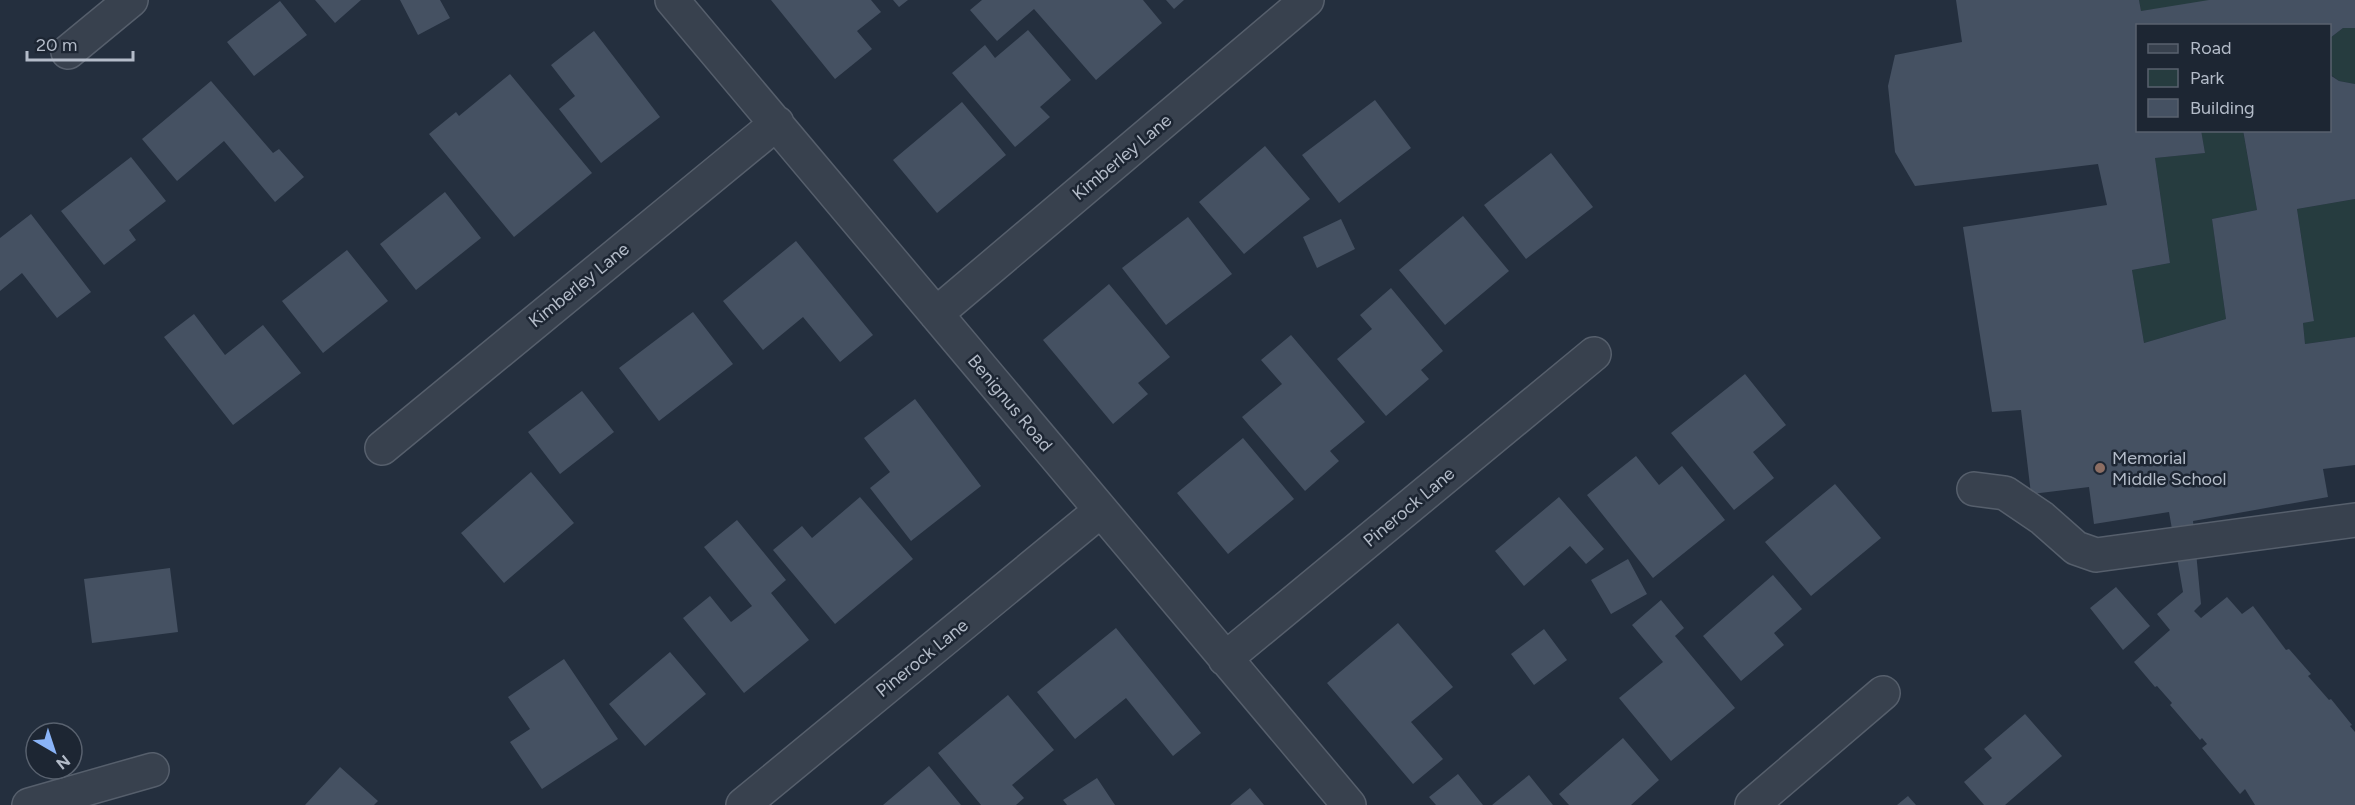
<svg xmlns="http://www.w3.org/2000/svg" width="2355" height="805" font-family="Figtree,sans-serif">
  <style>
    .green { fill: #263c3f }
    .building { fill: #455162 }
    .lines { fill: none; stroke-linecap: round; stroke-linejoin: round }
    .minor-casing { stroke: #565f6c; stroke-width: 36 }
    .minor { stroke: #38414e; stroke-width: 33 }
    .education-dot { fill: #8d6e63; stroke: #1d2633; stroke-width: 2 }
    .labels { text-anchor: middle; stroke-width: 5; stroke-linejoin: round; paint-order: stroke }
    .street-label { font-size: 18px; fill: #b4bcc9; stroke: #1d2633 }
    .poi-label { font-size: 18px; fill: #b4bcc9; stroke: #1d2633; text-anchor: start }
  </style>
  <rect width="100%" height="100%" fill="#242f3e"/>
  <path class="green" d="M 2139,0 L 2209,0 L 2210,2 L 2141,11 Z
    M 2343,28 L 2355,28 L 2355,84 L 2339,81 L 2330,74 L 2330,38 Z
    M 2201,131 L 2243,131 L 2257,210 L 2212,219 L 2226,319 L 2144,343 L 2132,270 L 2170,263 L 2155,158 L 2205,153 Z
    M 2355,199 L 2355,337 L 2305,344 L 2303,323 L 2314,320 L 2297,209 Z"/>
  <path class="building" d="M 315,0 L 361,0 L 335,23 Z
    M 400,0 L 440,0 L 450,18 L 418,35 Z
    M 771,0 L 871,0 L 881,12 L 857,31 L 872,49 L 835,79 Z
    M 893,0 L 908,0 L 899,7 Z
    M 982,0 L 1143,0 L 1162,23 L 1096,80 L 1034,9 L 997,41 L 970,10 Z
    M 1166,0 L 1184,0 L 1174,9 Z
    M 1956,0 L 2139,0 L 2141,11 L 2209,0 L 2355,0 L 2355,28 L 2343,28 L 2330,38 L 2330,26 L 2138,26 L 2138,130 L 2201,130 L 2205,153 L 2155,158 L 2170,263 L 2132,270 L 2144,343 L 2226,319 L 2212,219 L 2257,210 L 2243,130 L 2330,130 L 2330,75 L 2339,81 L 2355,84 L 2355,199 L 2297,209 L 2314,321 L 2303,323 L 2305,344 L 2355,337 L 2355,465 L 2323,469 L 2328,497 L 2193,521 L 2201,604 L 2194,611 L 2201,618 L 2227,597 L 2242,614 L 2253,606 L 2286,650 L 2289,649 L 2311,674 L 2308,676 L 2329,700 L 2331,699 L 2352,725 L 2350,726 L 2355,732 L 2355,805 L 2255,805 L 2245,789 L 2240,794 L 2202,748 L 2207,744 L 2202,738 L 2200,740 L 2170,705 L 2172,703 L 2157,686 L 2155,687 L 2134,662 L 2170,630 L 2157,614 L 2183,592 L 2169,512 L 2094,524 L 2089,487 L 2031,494 L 2021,410 L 1992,412 L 1963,227 L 2107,205 L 2098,164 L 1915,186 L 1895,152 L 1888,86 L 1895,55 L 1962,42 Z
    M 280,1 L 307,35 L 254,76 L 227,42 Z
    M 1028,30 L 1071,80 L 1040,107 L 1050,117 L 1015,147 L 952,73 L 985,45 L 995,58 Z
    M 594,31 L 660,117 L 601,163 L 559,109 L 575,96 L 551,65 Z
    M 510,74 L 592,173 L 514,237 L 429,134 L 456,112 L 459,116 Z
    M 211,81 L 273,153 L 279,149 L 304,177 L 275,202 L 224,141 L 177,181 L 142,139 Z
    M 1375,100 L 1411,148 L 1339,203 L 1302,155 Z
    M 962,102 L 1006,155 L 937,213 L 893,160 Z
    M 1265,146 L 1310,199 L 1244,254 L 1199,202 Z
    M 1551,153 L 1593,207 L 1526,259 L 1484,205 Z
    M 131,157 L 166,201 L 129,230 L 136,240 L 104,265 L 61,211 Z
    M 445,192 L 481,238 L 416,290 L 380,244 Z
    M 31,214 L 91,292 L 57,318 L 22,273 L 0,291 L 0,238 Z
    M 1463,216 L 1509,271 L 1445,325 L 1399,270 Z
    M 1188,217 L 1232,274 L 1166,325 L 1122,268 Z
    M 1341,219 L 1355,249 L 1317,268 L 1303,237 Z
    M 796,241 L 873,335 L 840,362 L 803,317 L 763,350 L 723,301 Z
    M 347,250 L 388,301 L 323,353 L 282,301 Z
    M 1109,284 L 1170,357 L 1138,383 L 1148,394 L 1113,424 L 1043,340 Z
    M 1391,288 L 1443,351 L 1421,370 L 1429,379 L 1386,416 L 1337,359 L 1372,329 L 1360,315 Z
    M 693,312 L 733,364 L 659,421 L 619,368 Z
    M 194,314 L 225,355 L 263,325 L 301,373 L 233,425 L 164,337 Z
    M 1291,335 L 1365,422 L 1330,451 L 1339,461 L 1305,491 L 1242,417 L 1282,384 L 1261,360 Z
    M 1745,374 L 1786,425 L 1753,452 L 1774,478 L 1734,510 L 1671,433 Z
    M 582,391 L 614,432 L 560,474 L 528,432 Z
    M 915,399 L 981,486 L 911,541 L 870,488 L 890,472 L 864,438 Z
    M 1243,438 L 1294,499 L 1228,554 L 1177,493 Z
    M 1636,456 L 1659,485 L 1682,466 L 1725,520 L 1653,578 L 1587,495 Z
    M 531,472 L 574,523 L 504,583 L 461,533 Z
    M 1835,484 L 1881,538 L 1811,596 L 1765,542 Z
    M 860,497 L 913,559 L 835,624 L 773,550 L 802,526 L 812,538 Z
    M 1559,497 L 1604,549 L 1586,564 L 1570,546 L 1524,586 L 1495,551 Z
    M 737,520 L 786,580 L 771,593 L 809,640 L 744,693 L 683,618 L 710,596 L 731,622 L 752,606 L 704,547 Z
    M 1628,559 L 1647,594 L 1611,614 L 1591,580 Z
    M 170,568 L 178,632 L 92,643 L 84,579 Z
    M 1773,575 L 1802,609 L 1774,633 L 1784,645 L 1741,681 L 1703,636 Z
    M 2116,587 L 2150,626 L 2123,650 L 2090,608 Z
    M 1661,600 L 1684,628 L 1675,636 L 1735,708 L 1671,761 L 1619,698 L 1663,662 L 1632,625 Z
    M 1398,623 L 1453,687 L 1411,722 L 1443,759 L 1413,784 L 1327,683 Z
    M 1116,628 L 1201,733 L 1173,756 L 1126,698 L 1075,739 L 1037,692 Z
    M 1544,629 L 1567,660 L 1534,685 L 1511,654 Z
    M 670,652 L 706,694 L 645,746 L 609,704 Z
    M 564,659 L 618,739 L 542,789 L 510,742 L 530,729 L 508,697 Z
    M 1008,695 L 1054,750 L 1012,785 L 1024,798 L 1016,805 L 981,805 L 938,753 Z
    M 2025,714 L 2062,756 L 2005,805 L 1984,805 L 1964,782 L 1992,758 L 1984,749 Z
    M 1623,738 L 1659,780 L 1631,805 L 1569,805 L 1559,794 Z
    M 929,766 L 961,805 L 883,805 Z
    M 340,767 L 378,801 L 374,805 L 305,805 Z
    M 1458,774 L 1483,805 L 1436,805 L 1429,797 Z
    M 1529,775 L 1553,805 L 1492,805 Z
    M 1097,778 L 1115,805 L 1067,805 L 1063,800 Z
    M 1250,788 L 1264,805 L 1230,805 Z
    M 1908,796 L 1916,805 L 1897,805 Z"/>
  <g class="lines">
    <g class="minor-casing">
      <path id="minor" d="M 672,0 L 1349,805
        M 68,52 L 131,0
        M 936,314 L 1307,0
        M 382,448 L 777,123
        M 1974,489 L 2005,493 L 2042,518 L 2076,548 L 2096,555 L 2355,520
        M 1225,659 L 1594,354
        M 29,805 L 152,770
        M 743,805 L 1100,511
        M 1752,805 L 1883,693"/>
    </g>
    <use href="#minor" class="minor"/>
  </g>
  <circle class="education-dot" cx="2100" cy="468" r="6"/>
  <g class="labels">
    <g class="street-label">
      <text transform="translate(1122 157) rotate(-40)" y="6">Kimberley Lane</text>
      <text transform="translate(579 285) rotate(-39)" y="6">Kimberley Lane</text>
      <text transform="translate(1010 403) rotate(50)" y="6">Benignus Road</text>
      <text transform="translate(1409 507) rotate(-40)" y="6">Pinerock Lane</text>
      <text transform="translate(922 658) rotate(-39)" y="6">Pinerock Lane</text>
    </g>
    <g class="poi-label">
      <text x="2112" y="464">Memorial<tspan x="2112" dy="21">Middle School</tspan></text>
    </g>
  </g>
  <rect x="2136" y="24" width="195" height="108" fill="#1d2633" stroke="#59626f" stroke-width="1.5"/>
  <rect x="2148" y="44" width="30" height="9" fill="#38414e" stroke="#59626f" stroke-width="1.5"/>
  <text x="2190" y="54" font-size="18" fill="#b4bcc9">Road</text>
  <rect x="2148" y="69" width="30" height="18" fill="#263c3f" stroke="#59626f" stroke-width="1.5"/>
  <text x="2190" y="84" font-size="18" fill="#b4bcc9">Park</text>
  <rect x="2148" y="99" width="30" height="18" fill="#455162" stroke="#59626f" stroke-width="1.5"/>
  <text x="2190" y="114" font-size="18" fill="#b4bcc9">Building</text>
  <g transform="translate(54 751) rotate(141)"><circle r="28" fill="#1d2633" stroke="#59626f" stroke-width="1.5"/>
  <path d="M0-4.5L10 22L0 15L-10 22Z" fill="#8ab4f8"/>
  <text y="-9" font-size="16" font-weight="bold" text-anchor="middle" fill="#b4bcc9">N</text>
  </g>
  <path d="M27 51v9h106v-9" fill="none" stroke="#b4bcc9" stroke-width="3"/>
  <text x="36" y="51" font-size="18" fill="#b4bcc9" stroke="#1d2633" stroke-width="4.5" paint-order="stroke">20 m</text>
</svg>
